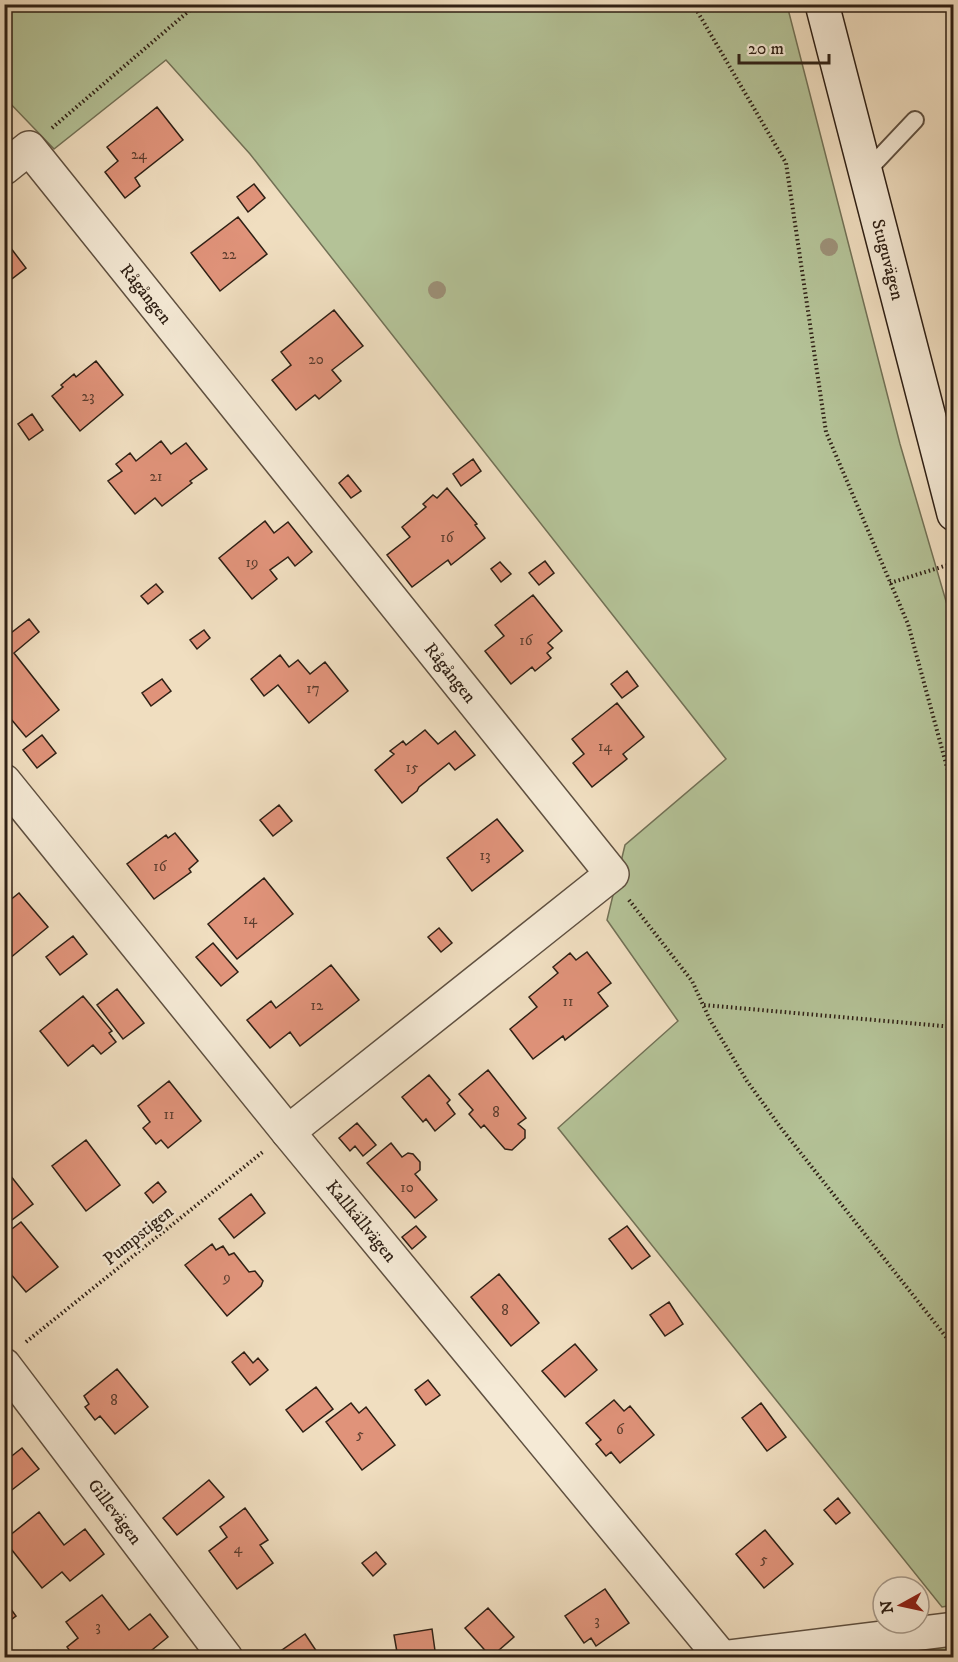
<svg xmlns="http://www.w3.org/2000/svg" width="958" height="1662" font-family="'IM FELL DW Pica',serif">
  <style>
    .green { fill: #b4c297; stroke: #727156; stroke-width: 1.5 }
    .building { fill: #e0937a; stroke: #2f2015; stroke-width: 1.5 }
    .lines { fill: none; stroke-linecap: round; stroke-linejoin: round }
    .lane-casing { stroke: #5f5040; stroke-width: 20 }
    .street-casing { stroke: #5f5040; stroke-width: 36 }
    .secondary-casing { stroke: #2f2015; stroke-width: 36 }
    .path { stroke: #2f2015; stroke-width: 4; stroke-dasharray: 1.5 3; stroke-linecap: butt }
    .lane { stroke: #f5ead6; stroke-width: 16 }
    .street { stroke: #f5ead6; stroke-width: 33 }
    .secondary { stroke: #f5ead6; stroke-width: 33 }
    .tree { fill: #9c9077 }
    .labels { text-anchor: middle; stroke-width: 4.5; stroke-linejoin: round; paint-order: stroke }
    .number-label { font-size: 15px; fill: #5b3d2e }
    .street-label { font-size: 18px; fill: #2f2015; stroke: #f5ead6 }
  </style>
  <rect width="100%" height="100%" fill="#f0dec0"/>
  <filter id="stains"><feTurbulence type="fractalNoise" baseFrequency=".00333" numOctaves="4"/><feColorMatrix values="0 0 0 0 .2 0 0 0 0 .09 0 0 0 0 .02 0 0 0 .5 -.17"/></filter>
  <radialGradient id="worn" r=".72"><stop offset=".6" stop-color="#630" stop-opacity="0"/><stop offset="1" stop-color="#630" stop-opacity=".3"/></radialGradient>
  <path class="green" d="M 5,5 L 787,5 L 900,444 L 953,625 L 953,1605 L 942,1607 L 558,1128 L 678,1021 L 607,920 L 625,845 L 726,759 L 250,154 L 166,60 L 54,149 L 5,98 Z
    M 953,1646 L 953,1657 L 865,1657 Z"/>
  <path class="building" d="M 157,107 L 183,140 L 135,178 L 140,186 L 125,198 L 105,172 L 118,161 L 107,147 Z
    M 254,184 L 265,198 L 248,212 L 237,197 Z
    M 238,217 L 267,254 L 220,291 L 191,253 Z
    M 10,247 L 26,268 L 4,285 L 4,251 Z
    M 334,310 L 363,346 L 332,370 L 341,381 L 319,399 L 315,395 L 296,410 L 272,380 L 291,365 L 281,352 Z
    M 96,361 L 123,395 L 80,431 L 52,396 L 63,387 L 61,385 L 74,374 L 76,377 Z
    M 32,414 L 43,430 L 29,440 L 18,424 Z
    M 161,441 L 171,454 L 186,443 L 207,469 L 190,481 L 192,483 L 162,506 L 155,498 L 135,514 L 108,481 L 122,471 L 116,464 L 130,453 L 136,461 Z
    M 473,459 L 481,471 L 461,486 L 453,474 Z
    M 348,475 L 361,491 L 351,498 L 339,483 Z
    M 447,488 L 477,524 L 475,525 L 485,538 L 451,565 L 448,560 L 412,587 L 387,555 L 410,537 L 402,527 L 426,507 L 423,504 L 433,495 L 437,498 Z
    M 265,521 L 274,533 L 288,522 L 312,552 L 295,566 L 288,557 L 270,570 L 277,579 L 252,599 L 219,558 Z
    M 545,561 L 554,573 L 539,585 L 529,573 Z
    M 500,562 L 511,574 L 501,582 L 491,569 Z
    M 156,584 L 163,592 L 148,604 L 141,596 Z
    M 533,595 L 562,631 L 548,643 L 553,648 L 547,653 L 551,658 L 535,671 L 532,667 L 511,684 L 485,651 L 504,636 L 495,625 Z
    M 29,619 L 39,632 L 14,653 L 59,710 L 26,737 L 6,713 L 4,714 L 4,633 L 7,636 Z
    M 204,630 L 210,638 L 197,649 L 190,640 Z
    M 280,655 L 289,667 L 298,660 L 310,674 L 325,662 L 348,691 L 309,723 L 278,685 L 264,696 L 251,679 Z
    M 627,671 L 638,686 L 622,698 L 611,684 Z
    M 162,679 L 171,691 L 151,706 L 142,693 Z
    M 617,703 L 644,737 L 623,754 L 627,759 L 592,787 L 573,763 L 584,754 L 572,739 Z
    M 425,730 L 438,744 L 455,731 L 475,755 L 455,770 L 449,763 L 419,787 L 417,791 L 402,803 L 375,770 L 394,754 L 390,751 L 403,741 L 406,745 Z
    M 42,735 L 56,753 L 37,768 L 23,750 Z
    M 279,805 L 292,821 L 273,836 L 260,820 Z
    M 497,819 L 523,851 L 472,891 L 447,858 Z
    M 175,833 L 198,861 L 189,869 L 191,872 L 154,899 L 127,864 L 166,835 L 168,838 Z
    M 264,878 L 293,914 L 237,959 L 208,924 Z
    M 19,893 L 48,927 L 4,963 L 4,905 Z
    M 439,928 L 452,943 L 441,952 L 428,937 Z
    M 73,936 L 87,954 L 60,975 L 46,957 Z
    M 213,943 L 238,972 L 221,986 L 196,957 Z
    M 587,952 L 611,983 L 598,993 L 608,1006 L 565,1040 L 563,1036 L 533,1059 L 510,1029 L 537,1007 L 529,997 L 558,973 L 553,967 L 570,953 L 576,960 Z
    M 331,965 L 359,1000 L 300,1046 L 290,1032 L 270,1048 L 247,1020 L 271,1001 L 276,1008 Z
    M 117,989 L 144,1023 L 123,1039 L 97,1005 Z
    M 83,996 L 112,1031 L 109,1033 L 116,1042 L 101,1054 L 93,1045 L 68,1066 L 40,1031 Z
    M 488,1070 L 526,1118 L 518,1124 L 525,1130 L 525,1138 L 512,1150 L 505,1149 L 484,1125 L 481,1128 L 469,1114 L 473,1110 L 459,1094 Z
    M 429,1075 L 450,1100 L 447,1103 L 455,1114 L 435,1131 L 426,1119 L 423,1122 L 402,1097 Z
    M 169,1081 L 201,1121 L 168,1148 L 161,1140 L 156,1144 L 143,1128 L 150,1122 L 138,1106 Z
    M 357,1123 L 376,1145 L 363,1156 L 355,1146 L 350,1151 L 339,1138 Z
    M 86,1140 L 120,1185 L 86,1211 L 52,1166 Z
    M 391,1143 L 402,1157 L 408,1153 L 413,1154 L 420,1162 L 420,1170 L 415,1174 L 437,1200 L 415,1218 L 367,1163 Z
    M 10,1175 L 33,1204 L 4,1226 L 4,1180 Z
    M 158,1182 L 166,1192 L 153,1203 L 145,1193 Z
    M 251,1194 L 265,1213 L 234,1238 L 219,1219 Z
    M 21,1222 L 58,1267 L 26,1292 L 4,1266 L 4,1235 Z
    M 416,1226 L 426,1237 L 412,1249 L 402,1237 Z
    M 627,1226 L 650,1256 L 632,1269 L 609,1239 Z
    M 212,1244 L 216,1250 L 223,1246 L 229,1255 L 234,1253 L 249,1272 L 255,1271 L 263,1281 L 261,1286 L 227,1316 L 185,1265 Z
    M 499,1274 L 539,1323 L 511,1346 L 471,1297 Z
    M 669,1302 L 683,1324 L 665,1336 L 650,1315 Z
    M 575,1344 L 597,1370 L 565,1397 L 542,1371 Z
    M 244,1352 L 253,1363 L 258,1358 L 268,1370 L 250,1385 L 232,1362 Z
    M 117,1369 L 148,1407 L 115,1434 L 100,1416 L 95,1420 L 85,1407 L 89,1404 L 84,1396 Z
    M 428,1380 L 440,1395 L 426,1405 L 415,1390 Z
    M 316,1387 L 333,1409 L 303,1432 L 286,1410 Z
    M 614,1400 L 624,1411 L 630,1406 L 654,1435 L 620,1463 L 611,1452 L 606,1456 L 596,1444 L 601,1440 L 586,1423 Z
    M 351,1403 L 359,1413 L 366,1407 L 395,1445 L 362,1470 L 326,1422 Z
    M 761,1403 L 786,1437 L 767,1451 L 742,1418 Z
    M 22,1448 L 39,1469 L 4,1496 L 4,1462 Z
    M 209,1480 L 224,1497 L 177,1535 L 163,1518 Z
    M 838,1498 L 850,1513 L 836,1524 L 824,1510 Z
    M 245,1508 L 268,1540 L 260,1545 L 273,1563 L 237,1589 L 209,1551 L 227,1537 L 220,1527 Z
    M 39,1512 L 64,1545 L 85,1529 L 104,1554 L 70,1581 L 62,1572 L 42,1588 L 4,1540 Z
    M 765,1530 L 793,1564 L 764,1588 L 736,1554 Z
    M 376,1552 L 386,1564 L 373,1576 L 362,1563 Z
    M 605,1589 L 629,1623 L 596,1646 L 591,1638 L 584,1643 L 565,1616 Z
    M 102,1595 L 129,1630 L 150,1614 L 168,1637 L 142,1658 L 128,1658 L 126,1654 L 121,1658 L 75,1658 L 67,1647 L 78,1638 L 66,1622 Z
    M 5,1601 L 16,1616 L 4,1625 L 4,1601 Z
    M 488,1608 L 514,1637 L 491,1657 L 465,1628 Z
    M 432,1629 L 436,1658 L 398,1658 L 394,1635 Z
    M 305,1634 L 321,1658 L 272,1658 L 272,1657 Z"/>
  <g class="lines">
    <g class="lane-casing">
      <path id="lane" d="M 865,173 L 915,120"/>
    </g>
    <g class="street-casing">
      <g id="street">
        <path id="s1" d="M 4,168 L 29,148 L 612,874 L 288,1132"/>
        <path id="s2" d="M 4,781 L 288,1132 L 721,1657"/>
        <path id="s3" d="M 4,1365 L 226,1658"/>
        <path d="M 720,1658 L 954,1629"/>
      </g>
    </g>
    <g class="secondary-casing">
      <g id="secondary">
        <path id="s4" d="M 822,4 L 954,514"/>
      </g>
    </g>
    <path class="path" d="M 693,4 L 786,163 L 826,432 L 908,624 L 954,793
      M 52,128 L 197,4
      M 890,583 L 954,563
      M 629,900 L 692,981 L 710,1020 L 747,1081 L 781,1128 L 954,1347
      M 704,1005 L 954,1027
      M 26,1342 L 264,1151"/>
    <use href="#lane" class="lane"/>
    <use href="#street" class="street"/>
    <use href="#secondary" class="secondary"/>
  </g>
  <g class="tree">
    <circle cx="829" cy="247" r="9"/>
    <circle cx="437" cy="290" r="9"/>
  </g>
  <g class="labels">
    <g class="number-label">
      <text x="139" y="159">24</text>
      <text x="229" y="259">22</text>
      <text x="316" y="364">20</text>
      <text x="88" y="401">23</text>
      <text x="156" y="481">21</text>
      <text x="447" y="542">16</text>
      <text x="252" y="567">19</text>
      <text x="526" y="645">16</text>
      <text x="313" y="693">17</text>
      <text x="605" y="751">14</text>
      <text x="412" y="772">15</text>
      <text x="485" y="860">13</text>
      <text x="160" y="871">16</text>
      <text x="250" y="924">14</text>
      <text x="568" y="1006">11</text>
      <text x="317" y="1010">12</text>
      <text x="496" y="1117">8</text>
      <text x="169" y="1119">11</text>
      <text x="407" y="1192">10</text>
      <text x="227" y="1282">9</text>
      <text x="505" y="1315">8</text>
      <text x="114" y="1405">8</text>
      <text x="620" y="1434">6</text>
      <text x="360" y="1439">5</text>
      <text x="238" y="1553">4</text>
      <text x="764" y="1564">5</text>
      <text x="597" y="1625">3</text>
      <text x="98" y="1631">3</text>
    </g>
    <g class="street-label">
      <text dy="6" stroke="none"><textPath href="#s4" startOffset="264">Stuguvägen</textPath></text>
      <text dy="6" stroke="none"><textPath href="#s1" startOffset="219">Rågången</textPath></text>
      <text dy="6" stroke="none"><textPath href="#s1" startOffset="705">Rågången</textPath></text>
      <text dy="6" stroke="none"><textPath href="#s2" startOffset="567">Kallkällvägen</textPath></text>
      <text transform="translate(138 1235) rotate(-39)" y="6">Pumpstigen</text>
      <text dy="6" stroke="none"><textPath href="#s3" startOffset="184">Gillevägen</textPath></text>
    </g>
  </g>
  <rect width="958" height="1662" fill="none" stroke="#f0dec0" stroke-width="24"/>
  <rect x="6" y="6" width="946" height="1650" fill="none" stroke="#2f2015" stroke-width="3"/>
  <rect x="12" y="12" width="934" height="1638" fill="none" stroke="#2f2015" stroke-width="1.5"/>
  <g transform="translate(901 1605) rotate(262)"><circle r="28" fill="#f5ead6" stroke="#a69989" stroke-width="1.5"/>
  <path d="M0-4.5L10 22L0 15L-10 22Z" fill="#8f2418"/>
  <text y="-9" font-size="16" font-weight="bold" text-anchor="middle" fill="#2f2015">N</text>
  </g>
  <path d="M739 54v9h90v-9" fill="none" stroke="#2f2015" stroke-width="3"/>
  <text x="748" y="54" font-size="18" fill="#2f2015" stroke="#f5ead6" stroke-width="4.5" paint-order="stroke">20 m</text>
  <rect width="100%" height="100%" filter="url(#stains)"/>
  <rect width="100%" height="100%" fill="url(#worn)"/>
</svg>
